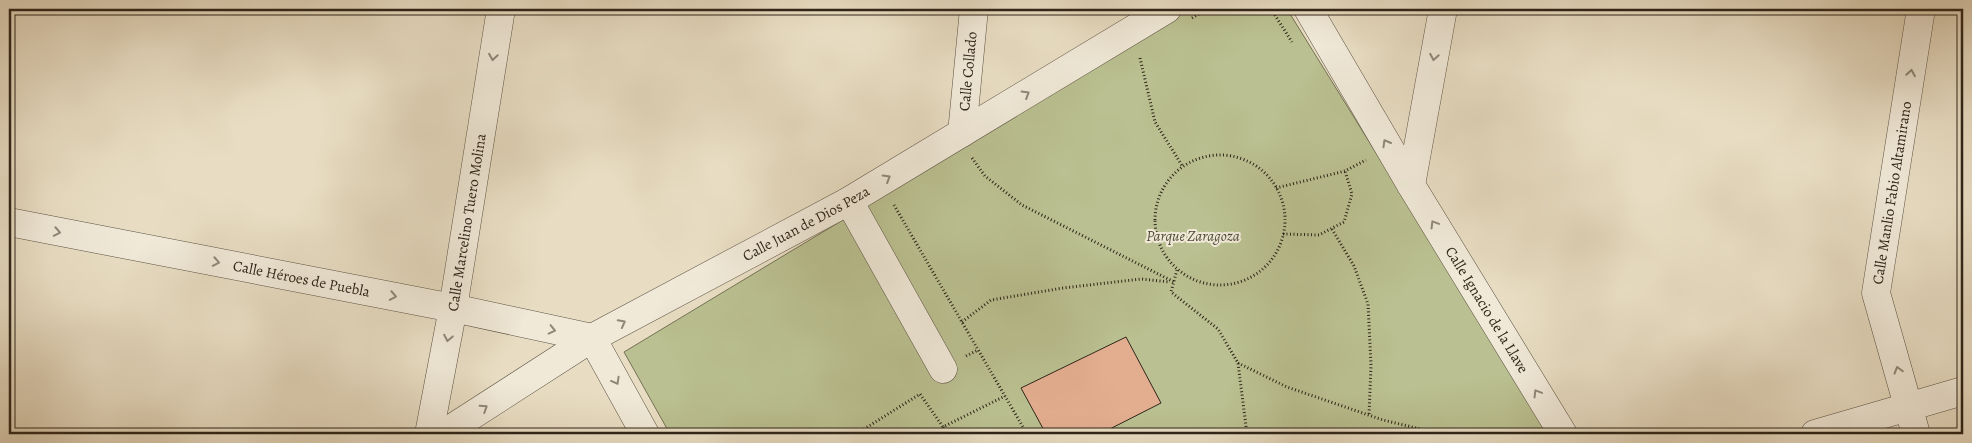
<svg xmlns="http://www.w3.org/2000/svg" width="1972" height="443" font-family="Alegreya,serif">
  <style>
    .green { fill: #bac091; stroke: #747255 }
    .building { fill: #e3ae90; stroke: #2e2519 }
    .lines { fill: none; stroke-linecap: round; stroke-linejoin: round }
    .minor-casing { stroke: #5c5344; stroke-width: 29 }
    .path { stroke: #2e2519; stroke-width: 3; stroke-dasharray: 1 2.5; stroke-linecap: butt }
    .minor { stroke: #f0e9d8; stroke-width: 28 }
    .oneway { stroke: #8f8778 }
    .labels { text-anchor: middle; stroke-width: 4; stroke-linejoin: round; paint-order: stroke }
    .street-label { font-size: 15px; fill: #2e2519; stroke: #f0e9d8 }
    .park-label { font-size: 15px; font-style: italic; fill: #514c37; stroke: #f0e9d8 }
  </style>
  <rect width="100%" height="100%" fill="#e8ddc3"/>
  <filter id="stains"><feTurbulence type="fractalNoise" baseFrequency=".004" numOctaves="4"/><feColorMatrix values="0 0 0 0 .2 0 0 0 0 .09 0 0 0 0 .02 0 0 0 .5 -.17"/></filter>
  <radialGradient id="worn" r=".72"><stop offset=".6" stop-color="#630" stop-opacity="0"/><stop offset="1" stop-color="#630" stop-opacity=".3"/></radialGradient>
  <path class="green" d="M 1181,9 L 1287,9 L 1550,434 L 670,434 L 624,352 L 856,212 Z"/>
  <path class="building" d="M 1126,337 L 1161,403 L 1100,434 L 1046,434 L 1021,388 Z"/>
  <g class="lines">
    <g class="minor-casing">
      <g id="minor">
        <path id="s1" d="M 1308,9 L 1411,185 L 1563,434"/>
        <path id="s2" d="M 962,133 L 974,9"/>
        <path d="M 1411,185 L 1443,9"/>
        <path d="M 849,201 L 943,369"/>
        <path id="s3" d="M 9,222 L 453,308 L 592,338 L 645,434"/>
        <path id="s4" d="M 429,434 L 453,308 L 501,9"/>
        <path id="s5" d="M 443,434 L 592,338 L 849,201 L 1167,9"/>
        <path d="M 1815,434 L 1963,391"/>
        <path id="s6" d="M 1916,434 L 1876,293 L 1921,9"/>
      </g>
    </g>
    <path class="path" d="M 1271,9 L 1292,42
      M 1192,18 L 1207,9
      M 1140,58 L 1155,122 L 1183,167
      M1155 220a65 65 0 1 1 130 0a65 65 0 1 1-130 0Z
      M 972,158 L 985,176 L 1022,205 L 1174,282
      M 1276,188 L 1345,171 L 1366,160
      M 894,205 L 1027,434
      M 1332,229 L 1354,266 L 1368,304 L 1371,365 L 1369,415
      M 1283,234 L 1319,235 L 1344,222 L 1352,194 L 1345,171
      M 1177,270 L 1171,292 L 1218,329 L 1238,363 L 1247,434
      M 962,322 L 991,300 L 1063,288 L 1141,279 L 1170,282
      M 966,356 L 978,350
      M 1238,363 L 1287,387 L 1383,420 L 1441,434
      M 863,434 L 861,431 L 920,394 L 943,427
      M 947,434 L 943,427 L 1005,396"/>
    <use href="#minor" class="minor"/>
  </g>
  <defs><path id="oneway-chevron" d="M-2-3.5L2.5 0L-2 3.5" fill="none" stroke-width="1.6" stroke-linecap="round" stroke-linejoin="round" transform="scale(1.25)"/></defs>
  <g class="oneway">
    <use href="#oneway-chevron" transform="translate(493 57) rotate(99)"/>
    <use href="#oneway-chevron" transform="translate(1434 57) rotate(100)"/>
    <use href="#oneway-chevron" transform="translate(1911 73) rotate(-81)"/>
    <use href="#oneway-chevron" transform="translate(1026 94) rotate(-31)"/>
    <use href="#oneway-chevron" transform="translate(1386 143) rotate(-120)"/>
    <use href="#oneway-chevron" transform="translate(887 178) rotate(-31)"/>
    <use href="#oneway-chevron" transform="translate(1434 224) rotate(-121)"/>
    <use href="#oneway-chevron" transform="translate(57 232) rotate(11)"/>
    <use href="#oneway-chevron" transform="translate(216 262) rotate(11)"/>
    <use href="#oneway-chevron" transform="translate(393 296) rotate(11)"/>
    <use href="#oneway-chevron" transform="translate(622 323) rotate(-28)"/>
    <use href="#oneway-chevron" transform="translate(552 330) rotate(13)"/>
    <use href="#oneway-chevron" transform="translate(448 338) rotate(101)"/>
    <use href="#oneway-chevron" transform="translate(1898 370) rotate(-106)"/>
    <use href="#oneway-chevron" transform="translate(616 381) rotate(61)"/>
    <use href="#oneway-chevron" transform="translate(1537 393) rotate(-121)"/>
    <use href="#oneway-chevron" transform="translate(484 408) rotate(-33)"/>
  </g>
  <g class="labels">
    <g class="street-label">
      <text dy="5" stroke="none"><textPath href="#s2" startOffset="62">Calle Collado</textPath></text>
      <text dy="5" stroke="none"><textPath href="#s6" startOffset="248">Calle Manlio Fabio Altamirano</textPath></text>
      <text dy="5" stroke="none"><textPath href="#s4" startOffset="215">Calle Marcelino Tuero Molina</textPath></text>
      <text dy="5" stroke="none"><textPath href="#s5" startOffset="420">Calle Juan de Dios Peza</textPath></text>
      <text dy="5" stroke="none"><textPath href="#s3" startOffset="298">Calle Héroes de Puebla</textPath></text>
      <text dy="5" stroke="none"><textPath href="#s1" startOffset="350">Calle Ignacio de la Llave</textPath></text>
    </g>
    <g class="park-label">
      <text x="1193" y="241">Parque Zaragoza</text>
    </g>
  </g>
  <rect width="1972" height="443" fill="none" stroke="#e8ddc3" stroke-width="30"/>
  <rect x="10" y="10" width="1952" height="423" fill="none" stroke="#2e2519" stroke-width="2.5"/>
  <rect x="15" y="15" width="1942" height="413" fill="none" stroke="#2e2519"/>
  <rect width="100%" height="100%" filter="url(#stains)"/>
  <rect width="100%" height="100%" fill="url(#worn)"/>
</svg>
